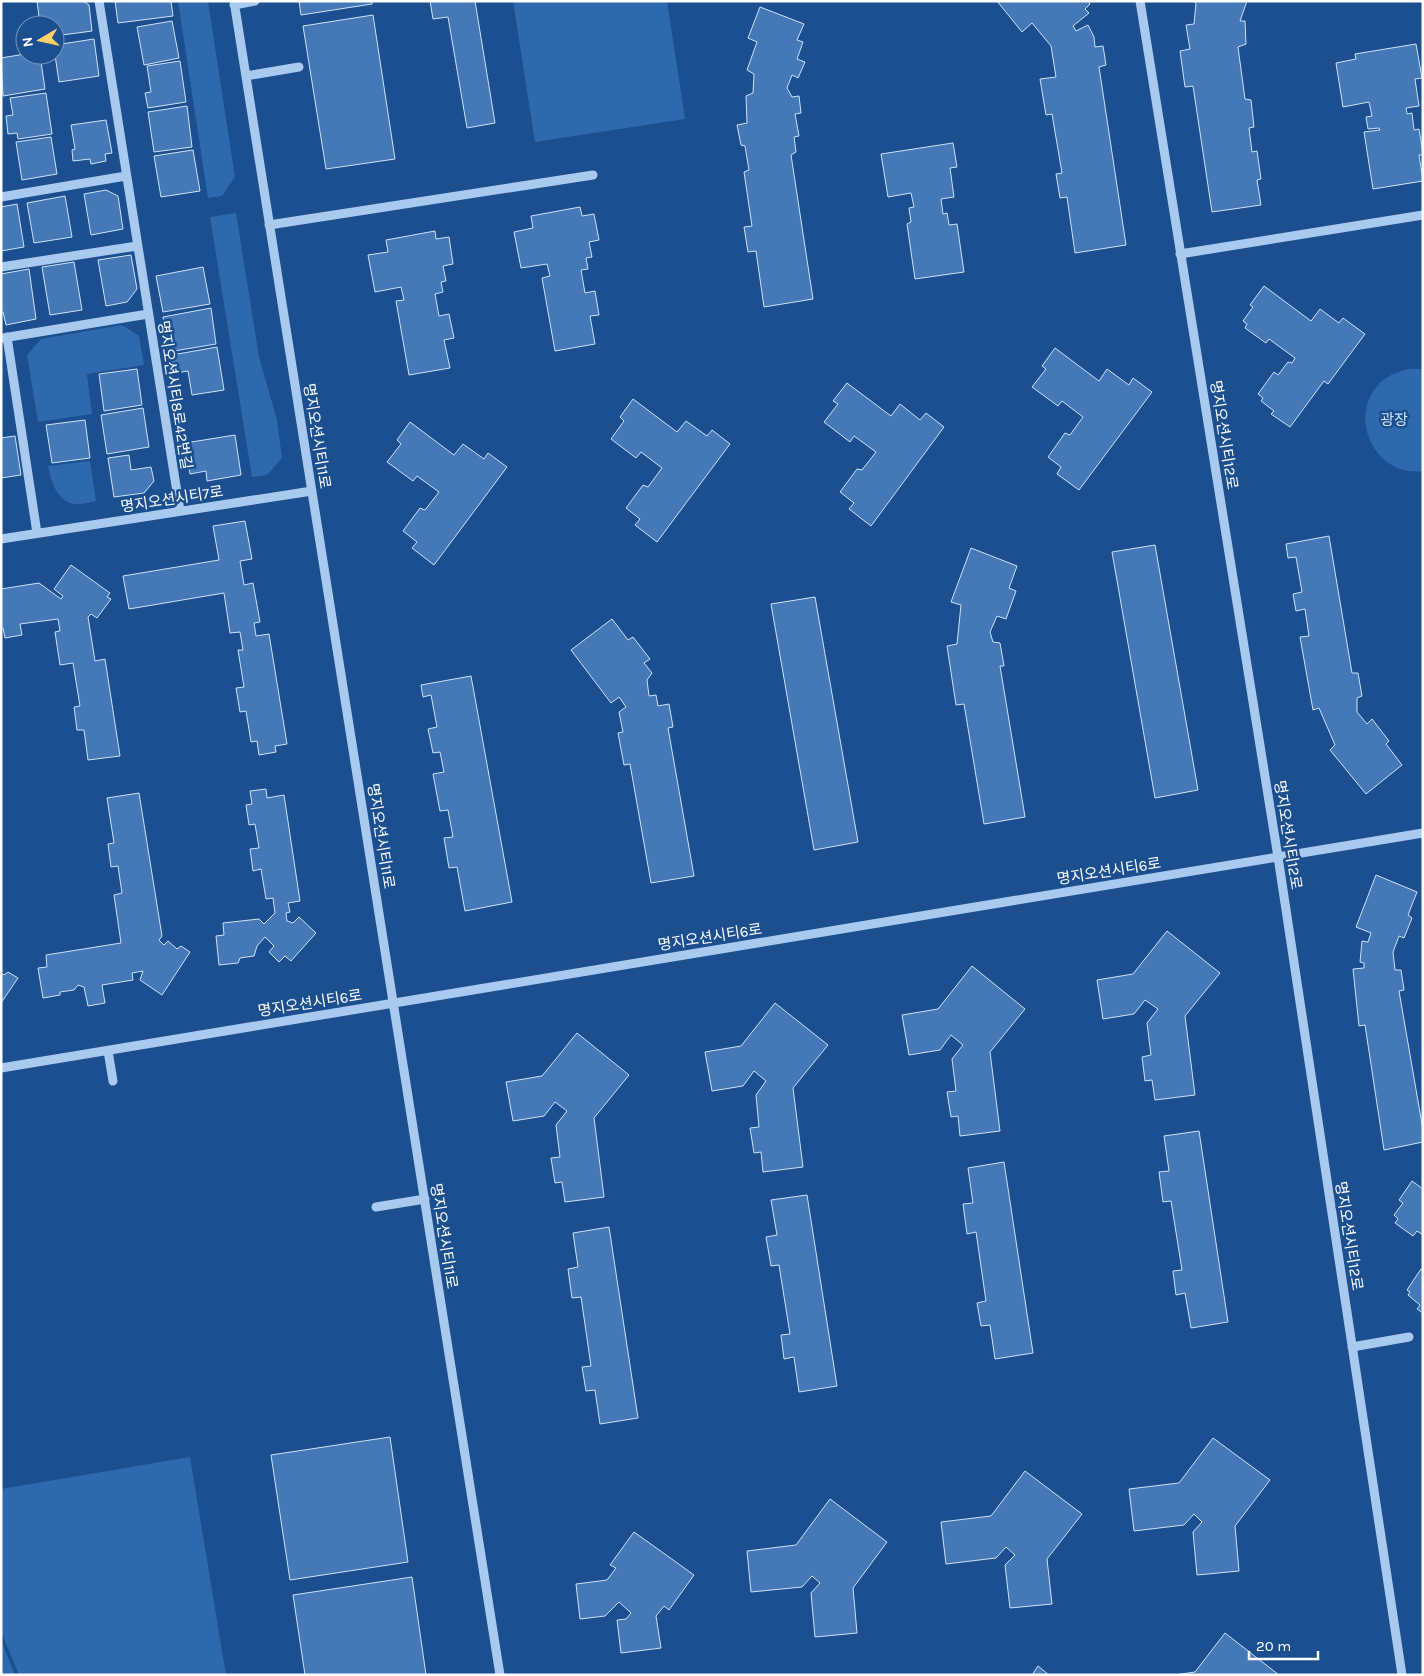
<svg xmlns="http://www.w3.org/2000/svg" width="1424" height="1676" font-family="Karla,'Noto Sans KR',sans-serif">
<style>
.green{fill:#2e69ad}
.building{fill:#4478b7;stroke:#cfe3fa}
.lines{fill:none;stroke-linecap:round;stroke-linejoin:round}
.minor{stroke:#a9c9ee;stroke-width:9}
.labels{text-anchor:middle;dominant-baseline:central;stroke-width:5;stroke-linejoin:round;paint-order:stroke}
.street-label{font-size:15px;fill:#fff;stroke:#1b4f8f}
.park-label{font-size:15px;fill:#cfe3fa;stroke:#1b4f8f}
</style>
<rect width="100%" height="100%" fill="#1b4f8f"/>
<path class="green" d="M178,1H208L235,177L222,196L208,198Z
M513,1H667L685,119L535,142Z
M236,213L259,357L277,420L282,458L267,475L252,477L210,217Z
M122,325L139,336L144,365L87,374L92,414L38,422L27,355L41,339Z
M1408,369H1423V471C1377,478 1347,420 1378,385C1386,376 1397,372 1408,369Z
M90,461L96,501C90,502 81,505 75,504C57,502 51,481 48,466Z
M190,1457L226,1675H19L1,1631V1489Z
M1,1640L15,1675H1Z"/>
<path class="building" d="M37,1H83L89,5L92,31L55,36V25H40Z
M115,1H171L173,16L118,23Z
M299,1H372V4L301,15Z
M430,1H475L495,123L467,128L448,17L433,19Z
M997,1H1088L1090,4L1085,9L1089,13L1073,26L1076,31L1088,25L1094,37L1095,47L1103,46L1106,65L1099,67L1126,245L1075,253L1067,197L1060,198L1056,174L1062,173L1052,114L1046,115L1040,79L1056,77L1051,46L1032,23L1022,32Z
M1193,1H1247L1240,21H1245L1246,44L1238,47L1245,99L1251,100L1254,127L1249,128L1252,152L1257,151L1261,179L1257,180L1261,205L1212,212L1193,86L1185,87L1180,51L1190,49L1186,25L1194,24L1196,3Z
M760,7L804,24L797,40L803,42L797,59L805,62L798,78L792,75L787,88L792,97L799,96L801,113L795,114L799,136L794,137L796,152L791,155L813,299L764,307L756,251L748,252L744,227L752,226L744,172L749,170L745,146L741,145L737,125L747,123L746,96L753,93L754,74L747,70L757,42L748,38Z
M373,15L395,159L326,169L303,26Z
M172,21L179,58L144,65L137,27Z
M94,39L99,76L59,82L55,55V45Z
M1416,44L1422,78L1415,79L1419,106L1406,108L1407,114L1412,113L1414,130L1419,129L1423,153V155H1419L1423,181L1373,189L1364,132L1380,130L1379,128L1368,129L1366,117L1372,116L1369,102L1343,107L1336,63L1356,59L1355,54Z
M25,54L40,55L45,89L3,96L1,58Z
M180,61L186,102L148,108L145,93L151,92L147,66Z
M46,93L52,134L18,139L17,133L8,134L6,116L13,115L10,98Z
M187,106L192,147L154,152L148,112Z
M106,120L112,153L105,154L106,161L91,164L90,159L73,161L72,150L75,149L71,125Z
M51,137L57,174L22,180L16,142Z
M953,143L957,167L950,168L954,197L941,199L943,214L947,213L949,225L957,224L964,272L915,279L907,224L911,222L909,208L914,207L911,193L888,197L881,154Z
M193,150L200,191L161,197L154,156Z
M106,190L118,196L123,229L91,235L84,194Z
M65,196L72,237L34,243L27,203Z
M17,204L24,247L1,251V207Z
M580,207L582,216L594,214L599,240L589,242L592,257L586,258L588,269L581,270L585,293L595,291L599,315L590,316L595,344L555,351L542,278L550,276L547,264L521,268L514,232L533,228L531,216Z
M435,231L436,239L449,237L453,264L443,266L446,281L441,282L443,292L435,294L439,316L449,314L454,338L444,340L450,368L409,375L396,301L404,300L401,287L375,292L368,255L388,252L386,240Z
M131,255L137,289L127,302L106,306L98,260Z
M74,262L82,310L50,315L42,267Z
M203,267L210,304L163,312L156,276Z
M29,269L36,319L6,325L3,312H1V274Z
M1264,286L1311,321L1320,309L1339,323L1343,318L1365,334L1328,384L1324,381L1290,427L1271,414L1274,411L1261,401L1263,398L1258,394L1274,372L1278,375L1288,362L1292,363L1295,358L1269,339L1266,343L1245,328L1247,324L1243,321L1253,307L1250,305Z
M211,308L216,344L168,352L163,317Z
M217,347L224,390L192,395L188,371L175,373L172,355Z
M1055,348L1099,381L1107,369L1129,385L1133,378L1152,392L1079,490L1057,474L1061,467L1048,457L1065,433L1070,435L1083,417L1062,401L1058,406L1032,387L1046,369L1042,366Z
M137,369L142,405L104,411L99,374Z
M847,383L891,416L900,404L920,420L926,413L944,427L871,526L849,509L854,503L840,492L857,469L862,470L876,452L854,436L850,442L824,422L838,404L833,401Z
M633,399L677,432L686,421L707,436L712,430L730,444L657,542L635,525L640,519L626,508L643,485L648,487L662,468L641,452L636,458L611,439L624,421L620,417Z
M143,408L149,447L107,454L101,415Z
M85,420L90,458L52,463L46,425Z
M410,422L454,455L463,444L484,459L488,453L507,467L434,565L412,548L417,542L403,531L420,508L425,510L439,492L417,476L413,481L387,462L401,444L397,440Z
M235,435L241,475L207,481L206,471L190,474L185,443Z
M15,436L21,475L1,478V438Z
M129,455L131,470L151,467L154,481L144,493L114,497L108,458Z
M245,521L252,559L240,561L244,585L253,583L260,622L254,623L256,636L269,634L287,744L275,746L276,752L259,755L257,741L251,742L246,711L240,712L236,688L244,687L238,650H243L240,632L230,633L224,593L129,609L123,576L219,560L213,526Z
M1329,536L1352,673H1358L1362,696L1357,698V712L1367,724L1372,719L1389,741L1386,744L1402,765L1366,794L1330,750L1335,745L1319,708L1313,710L1300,637L1309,636L1305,609L1296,611L1293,594L1302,592L1296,557L1288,558L1286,544Z
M1155,545L1198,790L1155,798L1112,552Z
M971,548L1017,566L1009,588L1016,591L1006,619L997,616L990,632L993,642L1000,643L1004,666H1000L1025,817L984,824L964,704L956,705L947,646L957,644L961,605L951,602Z
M71,565L110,593L107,597L111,599L97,618L91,614L88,617L95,661L105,659L120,756L88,760L84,730H77L74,707L80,706L73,663L60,665L55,632L60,631L58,619L20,624L22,635L5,638L3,628H1V589L39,583L61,599L63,596L54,589Z
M815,597L858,842L814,850L771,604Z
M612,619L628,640L633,637L650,659L644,663L652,673L647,680L649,696L656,695L658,706L669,704L673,727L668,728L694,876L651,883L630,764L624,765L618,733L623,732L619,712L626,707L619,697L611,703L571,650Z
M471,676L512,902L465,911L457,867L449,868L444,838L453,837L448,810L440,811L433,774L444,772L440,752L433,753L428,729L437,727L431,695L423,697L421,685Z
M266,789L267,798L284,795L300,901L288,903L290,912L286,913L287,921L293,923L299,917L316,933L291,961L285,956L279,962L269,952L274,946L265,937L257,946L254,956L240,958L238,963L219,965L216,936L224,935L223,923L259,919L264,924L275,913L273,898L266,899L261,869L253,871L250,849L259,848L255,824L249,825L246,805L252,804L250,791Z
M139,793L162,936L159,940L164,945L168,941L177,949L181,946L190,952L162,995L140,980L143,971L132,973L133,980L102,985L105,1003L88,1006L84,987L78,985L74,990L60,992V995L43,998L38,968L47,967L46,955L121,943L114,895L122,893L118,866L111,867L108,844L114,843L107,798Z
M1376,875L1417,892L1408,915L1412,918L1404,938L1399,936L1393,952L1395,970H1401L1404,990L1399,991L1423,1130V1142L1384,1150L1365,1025L1359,1026L1353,969L1364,968V963L1360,962L1362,941L1368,942L1371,933L1356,927Z
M1167,931L1220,973L1185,1016L1195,1095L1155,1100L1152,1080L1145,1081L1142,1057L1151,1055L1147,1023L1158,1009L1145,1000L1134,1014L1103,1019L1097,980L1133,974Z
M972,966L1025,1009L990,1052L1000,1131L960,1136L958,1116L951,1117L947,1092L956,1091L952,1059L963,1045L951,1035L940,1050L909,1055L902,1015L938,1009Z
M1,972L4,975L8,972L18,978L1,1003Z
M775,1003L828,1045L793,1088L803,1167L763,1172L761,1152L754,1153L750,1128L759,1127L756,1095L766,1081L754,1071L743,1086L712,1091L705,1052L741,1046Z
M577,1033L629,1075L594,1118L604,1197L565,1202L562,1182L555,1183L551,1158L560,1157L556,1125L567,1111L555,1102L544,1116L513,1121L506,1082L542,1076Z
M1199,1131L1228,1322L1191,1328L1185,1293L1176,1295L1173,1271L1182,1270L1171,1201L1163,1202L1159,1172L1169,1171L1164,1136Z
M1004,1162L1033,1353L995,1359L990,1325L981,1326L977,1303L986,1301L976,1232L967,1234L963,1204L973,1203L968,1168Z
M1412,1181L1423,1189V1235L1417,1231L1413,1236L1395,1223L1398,1219L1394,1215L1403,1203L1399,1200Z
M807,1195L837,1386L799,1392L794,1357L784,1359L781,1335L790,1334L779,1265L771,1266L766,1237L777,1235L771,1200Z
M609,1227L638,1418L600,1424L595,1390L586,1391L582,1367L591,1366L581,1297L572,1298L568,1269L578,1267L573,1233Z
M1421,1269L1423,1270V1313L1417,1309L1420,1305L1408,1295L1410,1292L1407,1290Z
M390,1437L408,1562L290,1580L271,1455Z
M1213,1438L1270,1480L1235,1526L1239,1571L1197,1575L1193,1532L1202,1522L1194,1514L1184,1525L1134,1531L1129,1489L1179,1483Z
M1025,1471L1082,1514L1047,1559L1052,1604L1010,1608L1005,1565L1015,1555L1006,1547L996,1558L946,1564L941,1522L991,1516Z
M830,1499L887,1542L853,1588L857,1633L815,1637L811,1593L820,1583L812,1576L802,1587L751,1592L747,1551L796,1545Z
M634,1532L694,1575L669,1610L664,1606L656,1616L661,1648L621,1653L617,1620L626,1619L631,1613L619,1602L605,1616L580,1619L576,1584L607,1580L616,1568L610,1565Z
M412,1577L426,1675H305L293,1595Z
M1225,1633L1279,1675H1174L1195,1672Z
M1038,1666L1049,1675H1032Z"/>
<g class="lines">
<path class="minor" d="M99,1L180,511
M234,1L500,1675
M1140,1L1278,857L1402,1675
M234,5L255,1
M246,76L299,67
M1,197L126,176
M269,225L593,175
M1180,254L1423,215
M1,267L137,246
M7,337L37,533
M3,338L148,314
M1,539L312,491
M108,1051L113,1081
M1,1068L1423,833
M376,1207L425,1199
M1352,1347L1409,1337"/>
</g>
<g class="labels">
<g class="street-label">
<text transform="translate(175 395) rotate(81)">명지오션시티8로42번길</text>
<text transform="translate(1224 435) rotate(81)">명지오션시티12로</text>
<text transform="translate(317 436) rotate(81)">명지오션시티11로</text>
<text transform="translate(172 499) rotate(-9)">명지오션시티7로</text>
<text transform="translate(1288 835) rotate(81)">명지오션시티12로</text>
<text transform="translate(381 836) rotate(81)">명지오션시티11로</text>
<text transform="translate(1109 871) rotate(-9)">명지오션시티6로</text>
<text transform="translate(710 937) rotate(-9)">명지오션시티6로</text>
<text transform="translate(310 1003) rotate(-9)">명지오션시티6로</text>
<text transform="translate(444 1236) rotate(81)">명지오션시티11로</text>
<text transform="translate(1349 1236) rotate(81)">명지오션시티12로</text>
</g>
<g class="park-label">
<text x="1394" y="420">광장</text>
</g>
</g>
<rect width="1424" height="1676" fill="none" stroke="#ffffff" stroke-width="5"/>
<g transform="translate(40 40) rotate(261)"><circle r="24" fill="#1b4f8f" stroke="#7695bc"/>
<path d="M0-4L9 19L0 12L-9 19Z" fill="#ffd166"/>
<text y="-8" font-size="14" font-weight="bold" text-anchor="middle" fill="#ffffff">N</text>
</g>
<path d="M1249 1651v8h69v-8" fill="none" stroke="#ffffff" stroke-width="2.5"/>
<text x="1256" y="1651" font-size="15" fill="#ffffff" stroke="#1b4f8f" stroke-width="4" paint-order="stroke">20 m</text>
</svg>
